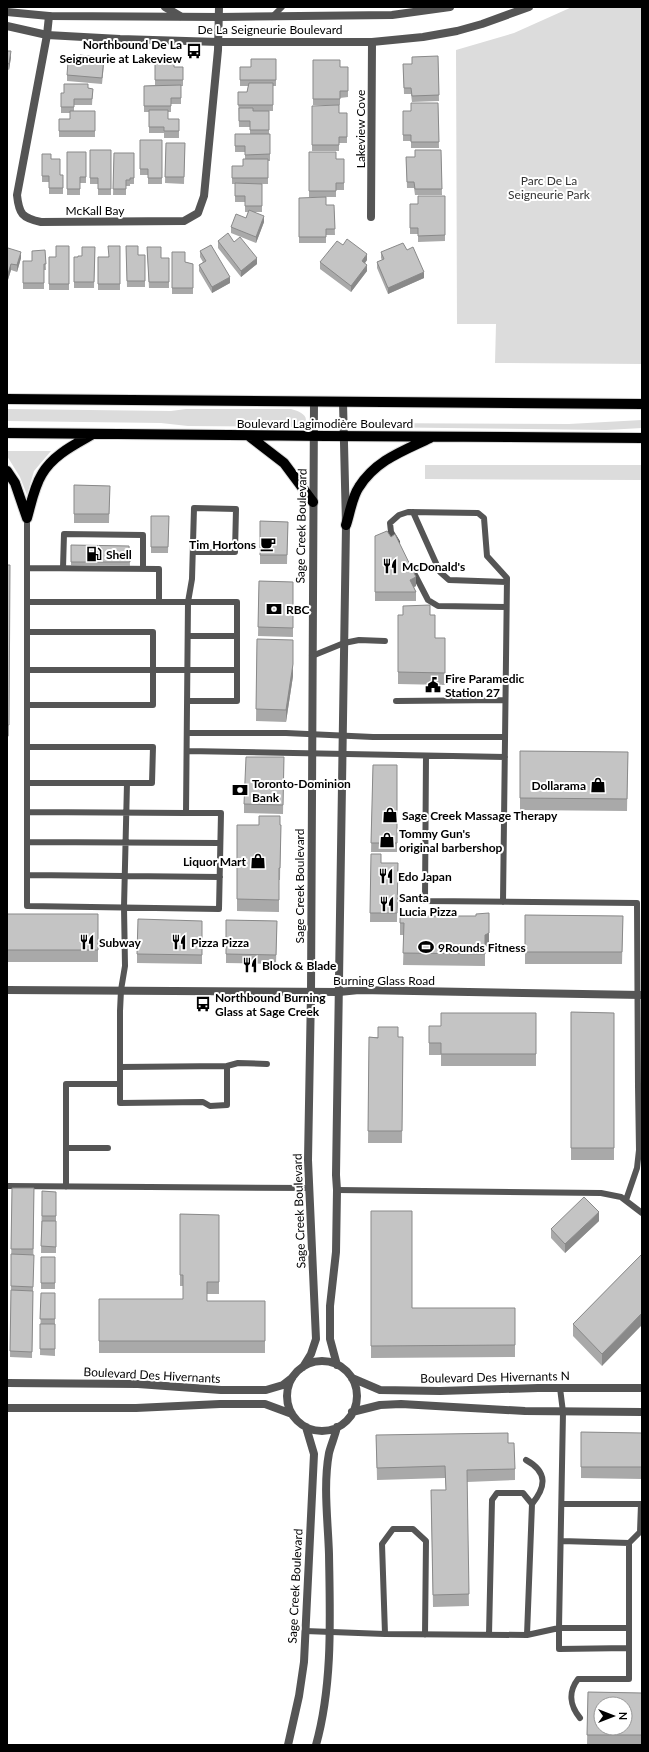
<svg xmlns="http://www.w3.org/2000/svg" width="649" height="1752" font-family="Lato,sans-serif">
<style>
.green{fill:#dcdcdc}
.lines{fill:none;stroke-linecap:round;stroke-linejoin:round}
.primary-casing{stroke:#dbdbdb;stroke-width:12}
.service{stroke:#555;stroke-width:6}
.minor{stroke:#555;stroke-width:8}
.tertiary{stroke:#555;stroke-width:8}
.primary{stroke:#000;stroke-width:10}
.wall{fill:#a9a9a9}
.shaded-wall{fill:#898989}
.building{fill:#c4c4c4;stroke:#898989;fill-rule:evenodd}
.labels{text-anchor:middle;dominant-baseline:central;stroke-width:4;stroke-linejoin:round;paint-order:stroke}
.street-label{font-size:12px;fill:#000;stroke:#fff}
.poi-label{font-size:12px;font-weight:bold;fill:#000;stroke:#fff;text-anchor:start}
.park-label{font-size:12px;fill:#333;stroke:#fff}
</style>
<rect width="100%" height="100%" fill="#fff"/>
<path class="green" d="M572,7H642V364L495,363L496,324H457L456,50L514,33Z
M7,409L171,411L186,409H291C300,411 314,418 300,427L188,426L161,423L7,421Z
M642,420V428L606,430L361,427L359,426L362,423L569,424Z
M7,451H51L34,471L27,495L20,477L7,456Z
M425,465H642V480L425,479Z"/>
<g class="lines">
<defs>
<path id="primary" d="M7,399L642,404
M7,433C219,436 430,436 642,438
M249,436L284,463L313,502
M7,471L15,483L27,518
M27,518C31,504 34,487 42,474C53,455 74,445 93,434
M346,525C350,513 352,497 359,487C376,460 403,451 430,438"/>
</defs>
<use href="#primary" class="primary-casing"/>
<path class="service" d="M272,17L282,7
M413,512L440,572L449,580L507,582
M27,518V906L219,909L221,813H186L188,602L192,579L194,508L236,509L235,552H193
M397,542L391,532L390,523L399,515L408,512L478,513L484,518L487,556L507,578L503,902
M27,568L159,569V602
M63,568L64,534L143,535V569
M413,571L428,600L438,606L506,607
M27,602H237V701H187
M188,636H237
M312,656L344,643L359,640L385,641
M27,670H237
M396,701L505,700
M27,705H153V632H27
M187,733H286L373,737H505
M27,747H153L152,783H27
M187,751L505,757
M426,756L425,901L637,903L638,1086H642
M27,812L186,813
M27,842L220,843
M27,875L220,877
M227,1066L238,1063L267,1064
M120,1067L227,1066V1105L210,1106L203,1102L120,1103V1011L121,990L125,966L124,907L127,783
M66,1148H108
M7,1186L309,1188
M66,1187V1084H120
M337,1190L601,1193L621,1197L642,1213
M626,1200L637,1168L639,1150L638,1086
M526,1460C548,1472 546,1487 532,1504
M561,1541L629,1543L640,1532L641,1504H562
M629,1543V1628H559V1649L629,1648
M305,1631L385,1634L527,1635L559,1628L563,1412L560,1388
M385,1634L382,1544L393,1529H413L426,1541L425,1635
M489,1635L492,1500L497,1493H523L532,1504L527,1635
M580,1718C570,1706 568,1692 578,1679H629V1628"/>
<path class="minor" d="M165,7L180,16
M49,16L47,35L17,195C19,214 22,218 41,222L184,221L198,213L204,196L218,50L219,7
M371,217L372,42
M7,990L339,992L359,990L642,995"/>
<path class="tertiary" d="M7,12L49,16L220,17L392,15L450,7
M7,26L47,35L120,39L219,42H372L423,37L457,31L482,24L529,7
M287 1396a35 35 0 1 1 70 0a35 35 0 1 1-70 0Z
M337,1365L330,1339V1306L336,1252L337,1190L336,1175L346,525L343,402
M303,1367L311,1354L316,1339L308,1160L311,992L314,402
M352,1378L380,1390L440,1391L538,1388H642
M7,1383L138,1384L221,1390H266L283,1385L292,1378
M7,1408H136L220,1404H265L292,1414
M352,1412L380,1405L401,1404L525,1411L642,1412
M288,1745L299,1696L304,1662L314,1454L306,1427
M316,1745C333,1684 330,1617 329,1554C328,1521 323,1486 329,1453C331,1445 335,1436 337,1427"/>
<use href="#primary" class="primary"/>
</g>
<path class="wall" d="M7,51L11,57L9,70L7,69Z
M438,56L439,101L412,102L411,94H404L403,64H412Z
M155,59L174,67H183V86H181V104H171V112H168V119H179V138H164V133H149V112H144V86L155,85Z
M276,59V86H273V111H253H269V134H270V161H268V184H262V212H255L264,222L256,243L231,233V227L246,218L248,212H245V202H235V184H232V166H243L245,159V152H235V134H250V127H239L238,92H247L248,86H240V67H251Z
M313,60L340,67H348V97L340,98V105H313Z
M79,63L104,64L102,84L67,81V75Z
M88,88L93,89L92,105H74V111H95V137H59V119H70V113H61V93H64Z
M438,103L439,148H411V141H403V111H411Z
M312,106L339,113H347V143H339V151H312Z
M140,140H162V184H148V175H140Z
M166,143H185L184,184L165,183Z
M90,150H111V195H98V184H90Z
M441,150L442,195H415L414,188H407L406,157H415Z
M67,152H86V183H80V195H67Z
M309,152L336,159H344V190H336V197H309Z
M114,153H134V184H130V186H126V195H113Z
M42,154L51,159L60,175H63V194H49V182H42Z
M445,196V241L418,242V234H410V204H418Z
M299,198L326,205H334L335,235H326V243H299Z
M218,241L234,242L257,264L241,277L218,248Z
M343,245L367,260L365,263L367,271L351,292L320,269V262Z
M69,246V290H49V257H56Z
M120,246V290H98V257H108Z
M126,246L138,255H145V287H127Z
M95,247L94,288H74V257H78L82,256Z
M147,247L161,258H169V288H149Z
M7,250L21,258L17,272L11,270L7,283Z
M45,250L46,270H44V289H23V261H32Z
M407,250L424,278L388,294L377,268V262L382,260L381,258V252Z
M200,251L230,283L212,293L199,271V265L203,262L200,257Z
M172,252L185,262L193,264V294H172Z
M74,485L110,486L109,523H74Z
M151,516H169L168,553H151Z
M260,521L288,522L287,564H260Z
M375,536L416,586L414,587L416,592V601H375Z
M71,545L129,546L130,566L71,565Z
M7,565H10L9,736L7,737Z
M259,581L293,582V637L258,636Z
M398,615H430L435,638H445V685L398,684Z
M257,639L293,676L286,722L256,721Z
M520,751L628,752L627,811L520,810Z
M284,757L283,814L244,813V804Z
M373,765H397V852H371Z
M237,825H281L280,880H279V912L237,911Z
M371,854L381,863H398L397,922H370Z
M7,914H98V962H7Z
M525,915L623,916L622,964H525Z
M400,916L489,945L485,947V966L403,965L404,935H400Z
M226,920L277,921L276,964L226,963Z
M202,921V964L137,963V954Z
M571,1012L614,1013V1160H571Z
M536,1013V1066H441V1055H429V1026H441Z
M369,1037H403L402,1143H368Z
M12,1188H34L33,1293L32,1358L10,1357Z
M42,1191L56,1192V1253H41Z
M371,1211L412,1308H515V1357L371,1358Z
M180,1214L219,1215V1294H207V1301H265V1353H99V1299H183V1286H180Z
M599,1221L565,1253L551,1238V1229Z
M642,1254L602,1366L573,1336V1324Z
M41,1257H55V1289H41Z
M41,1293H55V1356L40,1355Z
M581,1432L642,1433V1479L581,1478Z
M376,1435L508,1443L515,1469V1480L467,1482L469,1606L433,1607L431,1490H446L445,1478L377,1480Z
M588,1692L642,1693V1745H587Z"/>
<path class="shaded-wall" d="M11,51V57L9,70V64Z
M264,216V222L256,243V237Z
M21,252V258L17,272V265Z
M367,254V260L362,267V261Z
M257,258V264L241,277V271Z
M11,264V270L7,283V277Z
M367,265V271L351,292V286Z
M424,272V278L388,294V288Z
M230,277V283L212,293V287Z
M416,577V586L410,589V580Z
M293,664V676L286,722V710Z
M489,925V945L485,947V935Z
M599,1212V1221L565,1253V1244Z
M642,1313V1325L602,1366V1354Z"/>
<path class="building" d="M7,51H11L9,64L7,63Z
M80,55L104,58L102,78L67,75L68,62L79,63Z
M438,56L439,95L412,96L411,88H404L403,64H412V57Z
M174,58V67H183V80H155V59Z
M251,59H276V80H240V67H251Z
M313,60H340V67H348V91H340V99H313Z
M249,83H273V105H238V92H247Z
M64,84H88V88L93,89L92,99H74V107H61V93H64Z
M181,85V98H171V106H144V86Z
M411,103H438L439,142H411V135H403V111H411Z
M339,105V113H347V137H339V145H312V106Z
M239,108H253V111H269V130H250V121H239Z
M149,110H168V119H179V131H164V127H149Z
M70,111H95V131H59V119H70Z
M235,134H270V154L245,155V146H235Z
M140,140H162V178H148V169H140Z
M166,143H185L184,177H165Z
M90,150H111V189H98V178H90Z
M415,150H441L442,189H415L414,182H407L406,157H415Z
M67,152H86V177H80V189H67Z
M309,152H336V159H344V183H336V191H309Z
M114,153H134V178H130V180H126V189H113Z
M42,154H51V159H60V175H63V188H49V176H42Z
M243,159H268V178H232V166H243Z
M235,183L262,184V206H245V196H235Z
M418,196H445V235L418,236V228H410V204H418Z
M326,197V205H334L335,229H326V237H299V198Z
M249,210L264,216L256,237L231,227L236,214L246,218Z
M228,233L234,242L240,237L257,258L241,271L218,241Z
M347,239L367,254L362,261L367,265L351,286L320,262L337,241L343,245Z
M403,243L407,250L413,247L424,272L388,288L377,262L384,259L381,252Z
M211,245L230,277L212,287L199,265L206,261L200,251Z
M56,246H69V284H49V257H56Z
M108,246H120V284H98V257H109Z
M126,246H138V255H145V281H127Z
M82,247H95L94,282H74V257H78V256H82Z
M147,247H161V258H169V282H149Z
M8,248L21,252L17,265L11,264L7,277V250Z
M45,250L46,264H44V283H23V261H32V251Z
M172,252H185V262L193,264V288H172Z
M74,485L110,486L109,514H74Z
M151,516H169L168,547H151Z
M260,521L288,522L287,555H260Z
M387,531L391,537L395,534L416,577L410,580L416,592H375V536Z
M71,545L129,546L130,562H71Z
M7,565H10L9,725H7Z
M259,581L293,582V628L258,627Z
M430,605V615H435V638H445V673L398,672V615H403V606Z
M257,639L293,640V664L286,710L256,709Z
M520,751L628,752L627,799L520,798Z
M246,757H284L283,805L244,804Z
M373,765H397V843H371Z
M259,816H280V825H281L280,868H279V900L237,899V825H259Z
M371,854H381V863H398L397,913H370Z
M489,913V933L485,935V954L403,953L404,923H400V916H476V914Z
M7,914H98V950H7Z
M525,915L623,916L622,952H525Z
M138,919L202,921V955L137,954Z
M226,920L277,921L276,955L226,954Z
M571,1012L614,1013V1148H571Z
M441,1013H536V1054H441V1043H429V1026H441Z
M378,1027H398V1037H403L402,1131H368L369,1037L378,1038Z
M12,1188H34L33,1249H11Z
M42,1191L56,1192V1216H42Z
M584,1197L599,1212L565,1244L551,1229Z
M371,1211H412V1308H515V1345L371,1346Z
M180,1214L219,1215V1282H207V1301H265V1341H99V1299H183V1275H180Z
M42,1221H56V1247L41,1246Z
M11,1254L34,1255L33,1287L11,1286Z
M642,1254V1313L602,1354L573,1324Z
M41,1257H55V1283H41Z
M11,1290L33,1291L32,1352L10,1351Z
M41,1293H55V1319H40Z
M40,1324H55V1349H40Z
M581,1432L642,1433V1467H581Z
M508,1433V1443H514L515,1469L467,1470L469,1594L433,1595L431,1490H446L445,1466L377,1468L376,1435Z
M588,1692L642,1693V1735H587ZM601,1704H625V1728H601Z"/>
<defs>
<symbol id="bus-bare" viewBox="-9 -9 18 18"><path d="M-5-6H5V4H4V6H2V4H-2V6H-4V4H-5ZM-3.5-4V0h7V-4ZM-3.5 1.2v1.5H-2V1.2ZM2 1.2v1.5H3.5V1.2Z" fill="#000" stroke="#fff" stroke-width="2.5" paint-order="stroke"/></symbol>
<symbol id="cafe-bare" viewBox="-9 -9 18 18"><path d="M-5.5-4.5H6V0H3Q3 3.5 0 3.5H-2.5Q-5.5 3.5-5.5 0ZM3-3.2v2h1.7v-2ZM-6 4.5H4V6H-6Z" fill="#000" stroke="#fff" stroke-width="2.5" paint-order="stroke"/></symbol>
<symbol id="fuel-bare" viewBox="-9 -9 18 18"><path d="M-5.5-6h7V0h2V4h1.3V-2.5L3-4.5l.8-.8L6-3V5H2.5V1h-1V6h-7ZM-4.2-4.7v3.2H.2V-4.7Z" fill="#000" stroke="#fff" stroke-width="2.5" paint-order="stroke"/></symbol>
<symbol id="restaurant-bare" viewBox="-9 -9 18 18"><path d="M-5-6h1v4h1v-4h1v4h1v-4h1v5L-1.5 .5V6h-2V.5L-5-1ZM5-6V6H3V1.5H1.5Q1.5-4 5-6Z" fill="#000" stroke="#fff" stroke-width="2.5" paint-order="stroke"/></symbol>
<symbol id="bank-bare" viewBox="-9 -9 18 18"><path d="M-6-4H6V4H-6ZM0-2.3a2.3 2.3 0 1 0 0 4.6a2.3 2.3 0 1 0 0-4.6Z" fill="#000" stroke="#fff" stroke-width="2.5" paint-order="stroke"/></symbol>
<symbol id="civic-bare" viewBox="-9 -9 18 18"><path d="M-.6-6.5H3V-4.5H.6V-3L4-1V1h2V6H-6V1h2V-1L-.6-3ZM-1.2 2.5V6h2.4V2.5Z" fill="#000" stroke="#fff" stroke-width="2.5" paint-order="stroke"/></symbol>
<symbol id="shop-bare" viewBox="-9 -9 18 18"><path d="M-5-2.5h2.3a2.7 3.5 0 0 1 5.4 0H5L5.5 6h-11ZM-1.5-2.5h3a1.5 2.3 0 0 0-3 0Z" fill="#000" stroke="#fff" stroke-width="2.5" paint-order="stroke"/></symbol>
<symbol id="stadium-bare" viewBox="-9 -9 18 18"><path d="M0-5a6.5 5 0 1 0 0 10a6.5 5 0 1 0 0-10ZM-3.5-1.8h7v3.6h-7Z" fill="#000" stroke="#fff" stroke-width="2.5" paint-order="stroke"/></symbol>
</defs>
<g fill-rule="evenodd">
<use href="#bus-bare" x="183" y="40" width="22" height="22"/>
<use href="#cafe-bare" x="257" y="533" width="22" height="22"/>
<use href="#fuel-bare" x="83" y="543" width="22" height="22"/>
<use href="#restaurant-bare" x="379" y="555" width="22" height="22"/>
<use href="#bank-bare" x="263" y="598" width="22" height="22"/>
<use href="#civic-bare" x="422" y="674" width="22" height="22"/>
<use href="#shop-bare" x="587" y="774" width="22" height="22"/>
<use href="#bank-bare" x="229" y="779" width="22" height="22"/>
<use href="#shop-bare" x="379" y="804" width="22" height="22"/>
<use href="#shop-bare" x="376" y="829" width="22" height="22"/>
<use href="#shop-bare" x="247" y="850" width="22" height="22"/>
<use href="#restaurant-bare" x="375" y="865" width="22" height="22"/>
<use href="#restaurant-bare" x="376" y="893" width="22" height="22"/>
<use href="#restaurant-bare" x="76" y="931" width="22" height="22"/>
<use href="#restaurant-bare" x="168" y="931" width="22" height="22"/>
<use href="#stadium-bare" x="415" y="936" width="22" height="22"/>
<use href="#restaurant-bare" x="239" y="954" width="22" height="22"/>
<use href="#bus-bare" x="192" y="993" width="22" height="22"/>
</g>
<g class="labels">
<g class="street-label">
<text x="270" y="29">De La Seigneurie Boulevard</text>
<text transform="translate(360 129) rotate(-90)">Lakeview Cove</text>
<text x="95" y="210">McKall Bay</text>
<text x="325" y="423">Boulevard Lagimodière Boulevard</text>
<text transform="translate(301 526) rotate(-89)">Sage Creek Boulevard</text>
<text transform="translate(299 886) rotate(-90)">Sage Creek Boulevard</text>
<text x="384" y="980">Burning Glass Road</text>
<text transform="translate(299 1211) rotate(-92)">Sage Creek Boulevard</text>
<text transform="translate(152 1375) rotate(3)">Boulevard Des Hivernants</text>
<text transform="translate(495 1377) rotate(-1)">Boulevard Des Hivernants N</text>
<text transform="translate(295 1586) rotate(-87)">Sage Creek Boulevard</text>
</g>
<g class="poi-label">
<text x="182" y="44" text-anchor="end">Northbound De La<tspan x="182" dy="14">Seigneurie at Lakeview</tspan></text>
<text x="256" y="544" text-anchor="end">Tim Hortons</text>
<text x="106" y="554">Shell</text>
<text x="402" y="566">McDonald's</text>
<text x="286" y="609">RBC</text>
<text x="445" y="678">Fire Paramedic<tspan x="445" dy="14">Station 27</tspan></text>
<text x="252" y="783">Toronto-Dominion<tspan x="252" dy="14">Bank</tspan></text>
<text x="586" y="785" text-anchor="end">Dollarama</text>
<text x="402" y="815">Sage Creek Massage Therapy</text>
<text x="399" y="833">Tommy Gun's<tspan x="399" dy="14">original barbershop</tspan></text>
<text x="246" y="861" text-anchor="end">Liquor Mart</text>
<text x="398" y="876">Edo Japan</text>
<text x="399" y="897">Santa<tspan x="399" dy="14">Lucia Pizza</tspan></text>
<text x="99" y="942">Subway</text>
<text x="191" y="942">Pizza Pizza</text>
<text x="438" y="947">9Rounds Fitness</text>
<text x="262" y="965">Block &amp; Blade</text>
<text x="215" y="997">Northbound Burning<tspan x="215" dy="14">Glass at Sage Creek</tspan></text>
</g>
<g class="park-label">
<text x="549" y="180">Parc De La<tspan x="549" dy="14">Seigneurie Park</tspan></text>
</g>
</g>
<rect width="649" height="1752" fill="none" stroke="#000000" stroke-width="16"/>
<g transform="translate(613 1716) rotate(90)"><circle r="19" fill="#ffffff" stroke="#999999"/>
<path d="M0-3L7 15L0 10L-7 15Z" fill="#000000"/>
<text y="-6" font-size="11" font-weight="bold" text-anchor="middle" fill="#000000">N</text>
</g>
</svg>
